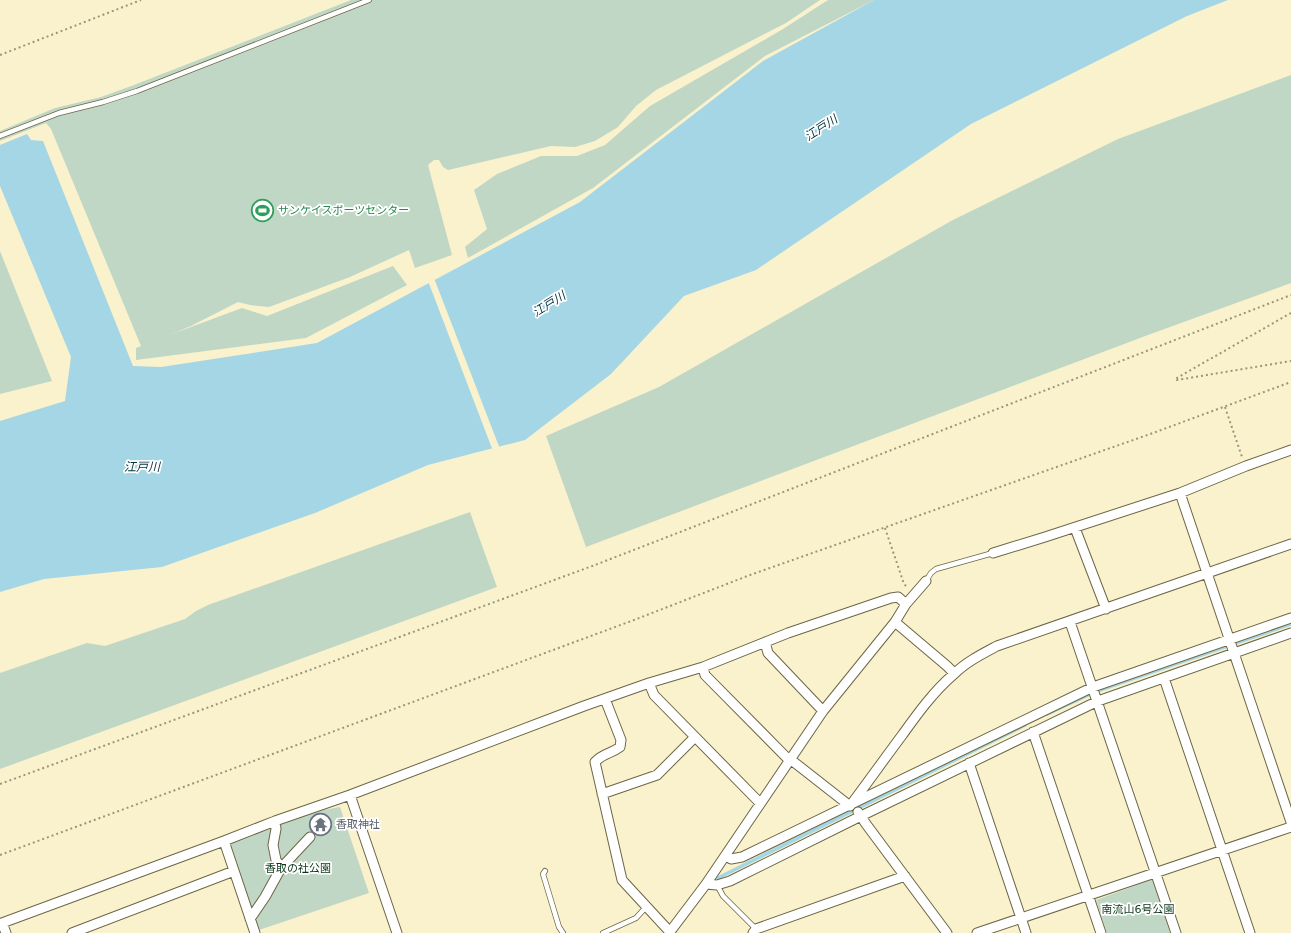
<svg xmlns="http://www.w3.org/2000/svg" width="1291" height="933" font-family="'DejaVu Sans','Noto Sans JP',sans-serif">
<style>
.green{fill:#c1d7c5}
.water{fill:#a4d6e6}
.pier{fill:#f9f2cd}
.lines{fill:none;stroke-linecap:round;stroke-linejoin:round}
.stream{stroke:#a4d6e6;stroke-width:3.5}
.building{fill:#c5b2d2}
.lane-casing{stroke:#6c6646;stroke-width:6}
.street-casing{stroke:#6c6646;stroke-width:11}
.path{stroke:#9b967b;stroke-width:2;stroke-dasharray:2 3;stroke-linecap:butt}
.lane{stroke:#fff;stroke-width:4.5}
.street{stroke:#fff;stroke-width:9}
.labels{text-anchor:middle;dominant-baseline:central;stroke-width:3.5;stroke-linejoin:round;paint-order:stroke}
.leisure-label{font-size:11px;fill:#27864d;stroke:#fff;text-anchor:start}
.worship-label{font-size:11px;fill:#5b616d;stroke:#fff;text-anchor:start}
.park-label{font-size:11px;fill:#0b361a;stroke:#fff}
.water-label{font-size:12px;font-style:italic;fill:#01313c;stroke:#fff}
</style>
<rect width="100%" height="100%" fill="#f9f2cd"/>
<path class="green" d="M351,0H820L786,23L656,90L636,106L618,127L595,141L575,147L551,146L448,170L443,167L439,160H434L428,165L452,255L415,268L409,250L350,277L269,307L250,305L238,302L191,326L172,334L242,308L267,316L393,266L407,285L306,338L136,360V348L141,346L51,129L46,123L0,141V131L55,108L101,97L134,85Z
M828,0H874L765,56L593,188L468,258L465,247L487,229L474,190L497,174L541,156H577L605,145L650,106L783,29Z
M1291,75V283L1148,335L586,547L546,436L659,387L951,221L1118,139Z
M0,251L52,381L0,394Z
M470,512L497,587L0,769V673L87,643L105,646L185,619L196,611L208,605Z
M340,807L369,893L259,930L230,842L317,811Z
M1153,879L1170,933H1107L1096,900Z"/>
<path class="water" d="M874,0H1228L1187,16L971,124L756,270L684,296L611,374L525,440L428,465L315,513L162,567L44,579L0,592V421L65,401L71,357L0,186V145L27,134L31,140L43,141L133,366L161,367L317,343L580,202L763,61Z"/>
<path class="pier" d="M434,278L500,449L493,451L428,281Z"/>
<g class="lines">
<path class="stream" d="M1047,714L1097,691L1291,624
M718,878L1025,725"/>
</g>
<path class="building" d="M326,815L333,822L326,827L327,829L320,836L309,826L318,819L320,820Z"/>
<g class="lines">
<defs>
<path id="lane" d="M0,136L59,113L103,102L137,91L369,0
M926,581L931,573L936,569L993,553
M545,871L543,874L559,927L563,933
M717,885L723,896L756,929
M603,933L636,918L647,906"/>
<path id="street" d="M1180,493L1291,822
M1075,528L1106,609
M993,553L1045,537L1180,493L1246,466L1291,450
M895,622L947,666L954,673
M1070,622L1176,933
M765,642L768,653L823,711
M703,667L705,675L790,761
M1164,678L1250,933
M649,683L654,695L760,803
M605,699L621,740L620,747C611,754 603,753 595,762L622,880L670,932
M1033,732L1101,933
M790,759L850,806C868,782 885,758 903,734C918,713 934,691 954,674C966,662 982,654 997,646L1291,544
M969,763L1026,933
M602,794L657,775L694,738
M350,795L397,933
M858,812L866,824L947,933
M275,821L276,829L273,845L276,860L281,868
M224,841L255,933
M726,856L731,859L742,857L1093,687L1291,618
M706,884L717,885L730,881L861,816L1098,701L1291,633
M250,919L265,897L281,868L310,837
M2,923L224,841L275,821L350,795L584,706L649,683L703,667L788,633L891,598L898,597L906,604
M0,924L2,923L6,933
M72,933L234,871
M669,933L706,884L823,711L895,622L906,604L926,581
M753,933L756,929L905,876
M977,933L1291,827"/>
</defs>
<use href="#lane" class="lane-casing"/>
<use href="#street" class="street-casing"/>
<path class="path" d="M0,55L141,0
M1291,313L1175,379L1177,380L1291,361
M1225,407L1242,457
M885,528L904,584L908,588
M0,784L595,565L1291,295
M0,855L634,620L750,575L1153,433L1291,382"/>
<use href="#lane" class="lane"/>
<use href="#street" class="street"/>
</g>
<defs>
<symbol id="stadium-ring" viewBox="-11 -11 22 22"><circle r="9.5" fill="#fff" stroke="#2e9e5b" stroke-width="1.5"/><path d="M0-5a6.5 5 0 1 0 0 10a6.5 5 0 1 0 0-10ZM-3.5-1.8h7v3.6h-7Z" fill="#2e9e5b"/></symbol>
<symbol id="temple-ring" viewBox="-11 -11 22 22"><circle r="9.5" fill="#fff" stroke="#6b7280" stroke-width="1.5"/><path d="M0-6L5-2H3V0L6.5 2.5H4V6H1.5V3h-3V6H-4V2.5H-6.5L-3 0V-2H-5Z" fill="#6b7280"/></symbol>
</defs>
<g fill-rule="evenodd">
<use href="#stadium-ring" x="250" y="198" width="25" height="25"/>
<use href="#temple-ring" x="308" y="812" width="25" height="25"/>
</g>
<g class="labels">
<g class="leisure-label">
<text x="278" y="210">サンケイスポーツセンター</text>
</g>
<g class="worship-label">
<text x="336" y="824">香取神社</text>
</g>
<g class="park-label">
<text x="298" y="868">香取の社公園</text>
<text x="1138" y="909">南流山6号公園</text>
</g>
<g class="water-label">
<text transform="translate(821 128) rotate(-33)">江戸川</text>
<text transform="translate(549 304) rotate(-32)">江戸川</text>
<text x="142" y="467">江戸川</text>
</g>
</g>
</svg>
